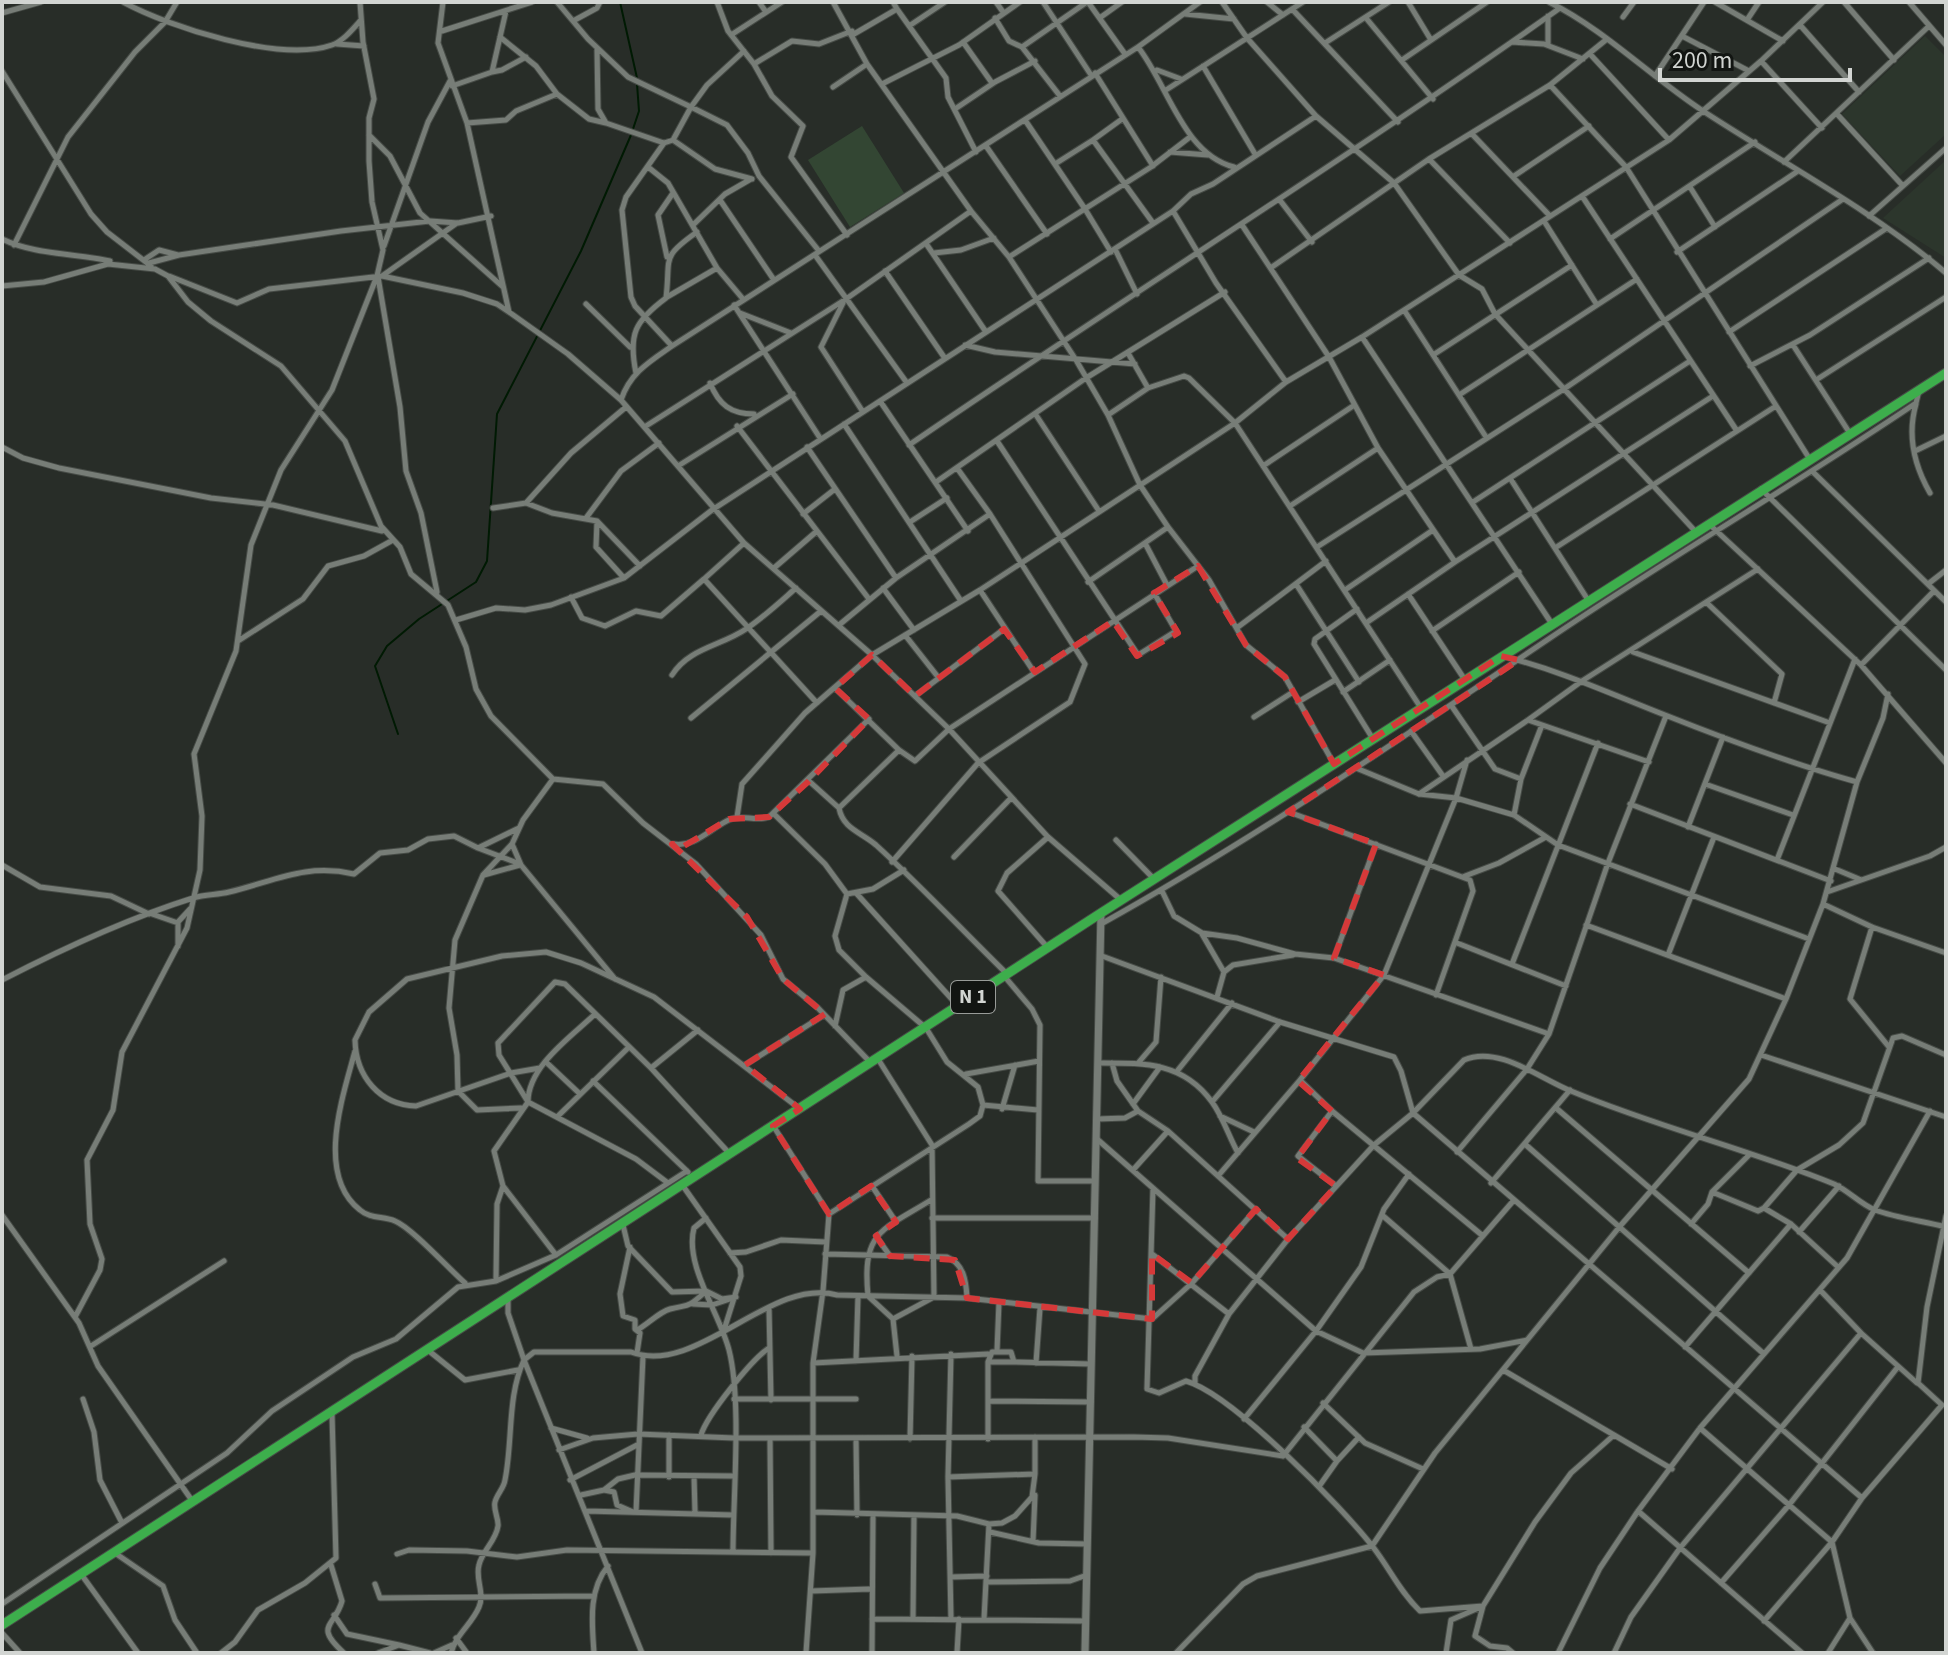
<svg xmlns="http://www.w3.org/2000/svg" width="1948" height="1655" font-family="'Source Sans 3',sans-serif">
<style>
.built{fill:#2c362c}
.green{fill:#334633}
.lines{fill:none;stroke-linecap:round;stroke-linejoin:round}
.stream{stroke:#001a03;stroke-width:2}
.street-casing{stroke:#464b46;stroke-width:7}
.secondary-casing{stroke:#464b46;stroke-width:9}
.highway-casing{stroke:#464b46;stroke-width:11}
.street{stroke:#777d77;stroke-width:5}
.secondary{stroke:#777d77;stroke-width:7}
.highway{stroke:#3dae4c;stroke-width:9}
.marked{fill:none;stroke:#d63939;stroke-width:6;stroke-dasharray:16 10;stroke-linejoin:round}
.labels{text-anchor:middle;dominant-baseline:central;stroke-width:6;stroke-linejoin:round;paint-order:stroke}
.shield{fill:#121512;stroke:#989b98;stroke-width:2}
.shield-label{font-size:20px;font-weight:bold;fill:#d2d5d2}
</style>
<rect width="100%" height="100%" fill="#282d28"/>
<path class="built" d="M1925,36L1946,57V134L1900,176L1842,114Z
M1946,160V258L1883,218Z"/>
<path class="green" d="M862,126L904,193L850,227L808,160Z"/>
<g class="lines">
<path class="stream" d="M620,2L637,78
M633,129L639,111L637,84
M398,734L375,666L387,646L419,619L476,582L487,561L497,414L581,251L631,135"/>
<defs>
<path id="street" d="M123,2C169,27 280,63 332,45C343,41 352,30 360,21
M443,2L438,43L467,123L509,312
M557,2L588,39L628,77L691,107L707,85L744,51
M717,2L728,31L754,64L772,96L803,126L791,157L847,235
M759,2L766,12
M833,2L867,64L971,211L1009,257L1076,360L1108,415L1140,485L1168,527L1088,582
M893,2L897,9
M996,2L1003,12
M1043,2L1091,75
M1088,2L1125,54
M1222,2L1247,38L1316,116L1394,183L1459,275L1482,289L1495,314L1695,531
M1267,2L1283,15
M1408,2L1431,40
M1549,2C1605,30 1651,77 1703,111C1784,164 1872,210 1946,273
M1715,2L1783,41
M1844,2L1894,60
M1909,2L1946,45
M1292,9L1398,122
M2,13L41,2
M1185,14L1234,19
M1101,17L1122,2
M1623,17L1634,2
M995,18L1009,41L1022,47L1060,96
M1366,18L1433,99
M1747,20L1759,2
M573,21L597,8L600,2
M1800,25L1859,92
M909,26L945,2
M442,31L532,2
M854,34L897,9L946,78L948,97L976,152
M731,35L782,2
M1682,36L1749,71
M500,37L536,66L557,94
M963,42L992,83
M1512,42L1544,44L1583,59
M1325,43L1389,2
M337,44L364,46
M1548,45V16
M1022,47L1087,2
M1138,47C1168,85 1183,154 1234,167
M597,48L598,109L606,123L664,143
M1590,54L1669,140
M1402,60L1487,2
M1761,61L1822,128
M754,64L792,41L819,44L852,31
M1203,66L1255,154
M1157,70L1181,79
M2,71L91,214L107,232L151,266
M492,72L502,70L526,57
M1095,73L1153,166
M1655,76L1704,2
M882,84L959,45L1020,2
M1550,85L1626,167L1809,458
M452,86L492,72L506,11
M833,87L867,64
M1166,90L1303,2
M955,109L995,82L1035,61
M1837,114L1903,186
M1025,120L1085,209
M467,123L506,120L516,111L557,94L589,119L606,123
M1472,134L1550,216
M369,135L390,156L420,213L503,287
M673,140L691,107L727,125L748,153L759,176L819,251
M1093,140L1122,119
M986,146L1047,234
M1170,152L1208,155
M1429,159L1510,243
M1784,162L1929,26
M1055,164L1093,140L1153,223
M648,167L668,183L717,268
M1514,176L1589,126
M1690,187L1715,227
M1582,196L1737,431
M1279,199L1312,242
M720,200L774,280
M1085,209L1111,252
M1173,211L1216,283L1286,382
M1869,216L1946,148
M1544,221L1597,305
M693,225L725,194L751,179
M1242,225L1329,357L1378,448L1455,562
M2,239C35,255 74,253 110,261
M1610,239L1755,142
M14,245L68,137L135,52L165,22L177,2
M927,245L986,332
M384,246L428,122L450,81
M1115,249L1137,294
M1677,252L1798,171
M934,253L961,250L994,238
M815,255L907,383
M667,257L658,215L673,193
M1009,257L1151,167L1190,137
M144,260L159,250L178,255
M149,263L179,255L341,231L430,221L458,223L491,216
M1272,267L1429,159L1550,85L1607,39
M885,271L944,357
M169,276L237,303L269,289L382,276L463,293L497,304L509,312L568,354L621,400
M382,276L457,223
M378,277L400,407L406,471L421,513L437,592
M2,286L44,282L108,264L155,269L168,276L188,302L211,321L281,366L345,441L381,526L400,547L411,574L448,605L466,647L476,689L491,716L553,779L603,784L643,823L696,864L761,935L783,979L818,1008L870,1062
M667,297L717,268L743,299
M843,303L821,347L863,412
M586,304L630,347
M734,305L820,438
M1404,310L1486,437
M740,313L791,333
M1729,332L1887,228
M1362,337L1552,624
M965,345L995,352L1135,364
M1793,345L1849,432
M672,346L635,306L631,297L622,210L626,197L664,143L673,140L715,169L752,179
M1128,353L1148,388
M1433,355L1572,265
M1750,366L1810,335L1929,258
M636,373C628,334 635,321 666,298C671,257 660,258 697,232
M1816,380L1946,297
M710,383C719,405 731,414 754,414
M1459,395L1637,279
M880,401L968,531
M1916,404C1907,435 1914,465 1930,493
M1036,415L1099,511
M1108,415L1148,388L1184,376L1189,378L1235,423L1421,708
M844,424L961,601
M646,426L846,299L971,211
M737,426L869,599
M997,441L1138,655L1176,631L1154,593
M909,445C1125,297 1347,159 1560,8
M2,447L23,458L59,468L211,498L273,505L382,531
M807,447L896,578
M1915,451L1946,436
M678,466L793,394
M1263,466L1353,406
M957,468L990,514
M1813,472L1946,602
M1510,478L1588,600
M936,482L1086,378L1225,292
M1761,489L1946,670
M1473,502L1690,361
M526,503L571,453L626,407
M1290,506L1378,448
M493,508L526,503L552,513L597,521L640,566
M803,514L835,489
M586,518L621,471L659,443
M597,522L596,547L624,578
M910,522L947,498
M1709,524L1861,665L1946,763
M1168,527L1209,580L1246,645L1285,677L1334,764
M744,543L704,579L817,703
M1146,545L1167,585
M1317,547L1564,389L1843,199
M1555,548L1776,406
M774,568L817,531
M1296,584L1359,682
M1928,584L1946,570
M883,588L914,630
M980,590L1034,672
M1345,590L1433,530
M1408,594L1465,680
M571,597L582,618L605,626L636,611L661,616L704,579
M1707,603L1782,674L1774,703
M1357,609L1315,639L1314,644L1373,739
M456,620L496,608L525,610L551,605L624,578L712,510L1173,211L1191,194L1213,184L1316,116
M1366,623L1455,562L1713,396
M839,625L896,578L990,514L1085,664L1070,702L978,763L892,862
M1238,627L1326,561
M1432,631L1519,572
M905,635L938,677
M238,641L303,599L328,566L364,556L393,540
M1633,652L1830,723
M1502,656C1559,670 1611,694 1665,715C1728,740 1792,764 1857,782
M1861,665L1934,591
M672,675C689,648 721,646 746,629C764,617 780,602 796,588
M835,688L899,750L915,761L949,729L1198,566
M1343,692L1390,660
M915,696L1004,629
M1298,702L1335,680
M1451,705L1495,769L1521,779
M1254,717L1293,692
M691,718L821,611
M1528,720L1582,681L1758,569
M1542,725L1521,779L1514,815L1558,845L1809,939
M1411,731L1443,776
M899,750L839,808C843,829 861,832 876,845C921,886 963,931 1007,974
M1467,760L1456,798L1384,975L1300,1080L1332,1111L1483,1236
M1356,768L1419,794L1456,798L1514,815
M809,781L839,808
M1705,784L1793,815
M1419,794L1528,720L1649,762
M1630,804L1831,881
M1289,812L1470,880L1473,891L1436,995
M774,814L825,864L847,894L835,936L839,950L866,977L926,1028L947,1062L978,1087L983,1105
M737,817L742,784L805,713L872,655L980,590L1235,423L1286,382L1362,337L1669,140L1761,61L1823,2
M1688,827L1723,737
M1116,840L1153,878
M512,844L521,865L615,979
M673,844C696,848 711,827 731,819C742,814 756,822 769,817L869,719
M478,848L520,864
M954,857L1011,798
M1777,860L1855,659
M2,865L40,887L111,896L149,914
M1835,869L1859,879
M484,875L520,865
M1465,876L1499,863L1546,837
M1162,891L1174,916L1202,933L1237,938L1295,954L1334,958L1549,1034
M1827,892L1930,856L1946,847
M847,894L873,889L904,870
M857,894L958,1006
M1121,900L1048,837L949,729L872,655L744,543L621,400C630,373 649,362 672,346L1138,47L1200,2
M1823,904L1872,927L1946,953
M152,914L178,923
M1101,924C1256,838 1403,737 1550,638C1670,557 1796,484 1916,403L1919,391
M1586,925L1786,999
M1872,927L1850,999L1889,1047
M1202,934L1224,972
M1457,943L1566,986
M178,946V922L190,909
M1048,948L998,891L1007,873L1048,837
M1668,955L1714,837
M1102,956L1280,1022L1394,1057L1401,1071L1413,1113L1862,1498L1832,1542L1764,1621
M1334,958L1376,844
M1512,964L1598,743
M1005,977L1032,1009L1040,1025L1038,1181H1095
M2,980C64,948 126,919 193,898C205,894 217,895 229,892C275,881 305,863 354,874L380,853L408,850L428,839L454,836L478,848L519,828
M1217,997L1224,972L1233,965L1293,955
M595,1014C572,1036 528,1066 528,1102L636,1159L668,1183
M835,1026L843,990L866,977
M355,1051C343,1096 315,1175 360,1210C370,1219 384,1216 395,1221C412,1228 449,1269 465,1283
M1761,1055L1946,1117
M878,1059L932,1145L934,1297L893,1319
M546,1062L580,1094
M1139,1062L1156,1042L1161,977
M1099,1063C1145,1063 1183,1062 1212,1102C1223,1117 1229,1137 1238,1153
M1112,1063L1117,1081L1138,1111L1168,1131L1288,1239
M745,1065L824,1015
M540,1068L511,1073L416,1106C380,1105 356,1077 355,1040L369,1012L407,979L502,956L546,952L581,963L654,997L800,1109
M651,1068L698,1030
M1178,1070L1232,1003
M966,1074L1039,1061
M593,1081L688,1172
M1212,1102L1280,1022
M1133,1104L1160,1067
M521,1108L477,1110L458,1091L457,1055L449,1008L455,940L483,875L512,844L523,820L553,779
M1556,1108L1749,1273
M1002,1109L1015,1065
M1332,1111L1298,1156L1336,1186
M558,1116L629,1047
M1220,1116L1254,1132
M1098,1119L1125,1118L1138,1111
M774,1127L829,1214L823,1291L813,1363V1553L806,1653
M1097,1139L1316,1331L1363,1353L1480,1349L1527,1340
M1526,1145L1764,1354
M1457,1152L1527,1069L1549,1034L1608,863L1666,716
M1133,1170L1168,1131
M1218,1176L1300,1080
M1491,1183L1570,1090
M683,1186L740,1267L741,1276L724,1330
M872,1186L896,1222
M1153,1188L1147,1389L1159,1393L1186,1381C1232,1394 1342,1507 1373,1547C1390,1569 1400,1592 1420,1611L1483,1606L1475,1636L1490,1646L1507,1648L1513,1653
M1712,1192L1758,1211L1764,1208L1791,1224L1838,1267
M1764,1208L1797,1170L1839,1145L1863,1123L1893,1038L1902,1036L1946,1055
M829,1214L969,1124L980,1116L983,1105L1038,1110
M2,1215L79,1323L98,1366L193,1502
M1382,1215L1450,1274L1471,1349
M706,1218L694,1228C684,1265 720,1314 729,1350C742,1401 733,1496 733,1552
M932,1218H1095
M1691,1224L1708,1204L1712,1192L1749,1155
M623,1225L628,1246L672,1292L706,1291L722,1299L736,1297
M1799,1232L1839,1186
M876,1236L890,1256
M630,1247L620,1294L623,1316L635,1320V1329L640,1333L637,1353
M730,1253L746,1252L781,1240L826,1242
M825,1254L947,1257C964,1264 966,1281 967,1297
M1152,1254L1229,1314
M556,1255L503,1186L494,1151L528,1102L499,1055L498,1043L555,982L565,984L651,1068L729,1153
M496,1280L497,1204L503,1186
M693,1304L712,1305L730,1299
M769,1308L771,1400
M75,1317L100,1270L102,1259L90,1224L87,1160L113,1110L122,1052L187,928L200,870L202,816L194,754L236,651L251,545L281,470L332,390L377,276L383,250L372,202L369,161V118L374,99L363,42L360,2
M637,1330C647,1325 659,1312 670,1309C689,1304 686,1309 704,1293
M1861,1333L1917,1383
M91,1346L224,1261
M1685,1347L1791,1224
M429,1351L465,1380L518,1370
M997,1351L999,1302
M992,1352H1011L1014,1362H988Z
M951,1354L948,1477L1035,1474V1437
M897,1356L893,1319L868,1296C862,1231 881,1231 931,1200
M856,1361L858,1296
M1014,1362L1091,1364
M813,1363L988,1354
M1036,1363L1040,1308
M1503,1370L1614,1435
M1195,1384V1376L1229,1314L1288,1239L1374,1145L1413,1113L1464,1060C1498,1045 1539,1078 1571,1091C1657,1127 1748,1149 1834,1184C1849,1191 1860,1204 1875,1210C1897,1218 1923,1221 1946,1227
M83,1399L94,1432L100,1480L122,1523
M734,1399H856
M988,1401L1091,1402
M1323,1403L1365,1443L1423,1469
M1244,1419L1316,1331L1361,1267L1384,1209L1409,1174
M1304,1427L1337,1461L1359,1437
M551,1428L587,1438
M1700,1428L1832,1542L1850,1618L1828,1653
M701,1435C707,1415 752,1359 769,1348
M770,1438L771,1553
M856,1438L857,1515
M910,1439L912,1356
M988,1439V1362
M559,1450L593,1438L638,1434L734,1438L1134,1437L1168,1438L1283,1456
M1283,1456L1414,1292L1437,1277L1450,1274L1514,1200
M694,1476L695,1512
M669,1477V1435
M948,1477L951,1619
M570,1480L637,1445
M1320,1485L1337,1461
M581,1495L604,1490
M1862,1498L1942,1405L1918,1383L1927,1307L1946,1216
M586,1511L733,1515
M1638,1511L1802,1653
M633,1512L617,1505L614,1492L604,1490L618,1479L635,1475L732,1476
M636,1512L643,1356
M814,1512L957,1516L989,1524L1002,1523L1015,1516L1032,1497L1035,1474
M990,1532L1039,1543L1087,1544
M1033,1541L1035,1495
M115,1553L163,1586L175,1620L197,1653
M397,1554L409,1550L467,1551L517,1557L567,1550L813,1553
M331,1565L342,1601C335,1627 313,1625 344,1653
M81,1574L138,1653
M951,1577L987,1576
M987,1582L1070,1581L1087,1575
M1721,1583L1789,1505L1897,1368
M375,1584L380,1598L593,1596
M811,1591L870,1589
M2,1604L227,1453L272,1411L353,1357L396,1339L458,1287L496,1281L556,1255L687,1171
M334,1615L347,1634L399,1645
M1850,1618L1873,1653
M872,1619L1085,1621
M913,1619L914,1516
M984,1619L989,1524
M2,1633L20,1653
M456,1638L467,1653
M221,1653L235,1642L258,1610L305,1583L336,1558L332,1414
M378,1653L399,1645L430,1653
M434,1653L452,1645
M451,1653C456,1634 472,1624 479,1607C485,1593 475,1579 479,1565C482,1551 496,1541 498,1526C499,1519 493,1510 495,1502C497,1494 504,1488 505,1480C513,1441 507,1396 524,1360L508,1313V1300
M594,1653C592,1623 588,1590 608,1566
M642,1653L524,1360L534,1352H631C697,1377 771,1276 837,1295L967,1298L1152,1319L1192,1283L1256,1209
M872,1653L873,1516
M957,1653L959,1619
M1176,1653L1243,1584L1257,1576L1372,1546L1435,1453L1621,1225L1749,1079L1786,999L1823,904L1857,782L1883,718L1888,694
M1446,1653L1451,1620L1483,1606L1535,1522L1571,1473L1614,1435L1672,1469
M1558,1653L1600,1568L1638,1511L1700,1428L1847,1258L1930,1111
M1614,1653L1631,1617L1680,1548L1861,1333L1820,1290"/>
<path id="secondary" d="M1085,1653L1101,913"/>
<path id="highway" d="M2,1625L1101,913L1946,373"/>
</defs>
<use href="#street" class="street-casing"/>
<use href="#secondary" class="secondary-casing"/>
<use href="#highway" class="highway-casing"/>
<use href="#street" class="street"/>
<use href="#secondary" class="secondary"/>
<use href="#highway" class="highway"/>
</g>
<path class="marked" d="M1198,566L1246,645L1285,677L1334,764L1501,656L1519,660L1288,812L1376,844L1334,958L1384,975L1298,1081L1332,1111L1297,1158L1336,1186L1288,1239L1256,1209L1192,1283L1152,1254V1319L967,1298L955,1260L890,1256L876,1236L896,1222L871,1186L829,1214L773,1126L800,1109L745,1065L825,1014L783,979L747,917L672,844L684,846L729,819L769,817L809,781L869,719L835,688L872,655L915,696L1004,629L1035,672L1113,621L1137,656L1178,633L1154,593Z"/>
<g class="labels">
<rect class="shield" x="951" y="981" width="44" height="32" rx="6"/>
<g class="shield-label">
<text x="973" y="997">N 1</text>
</g>
</g>
<rect width="1948" height="1655" fill="none" stroke="#d2d5d2" stroke-width="8"/>
<path d="M1660 68v12h190v-12" fill="none" stroke="#d2d5d2" stroke-width="4"/>
<text x="1672" y="68" font-size="24" fill="#d2d5d2" stroke="#121512" stroke-width="6" paint-order="stroke">200 m</text>
</svg>
